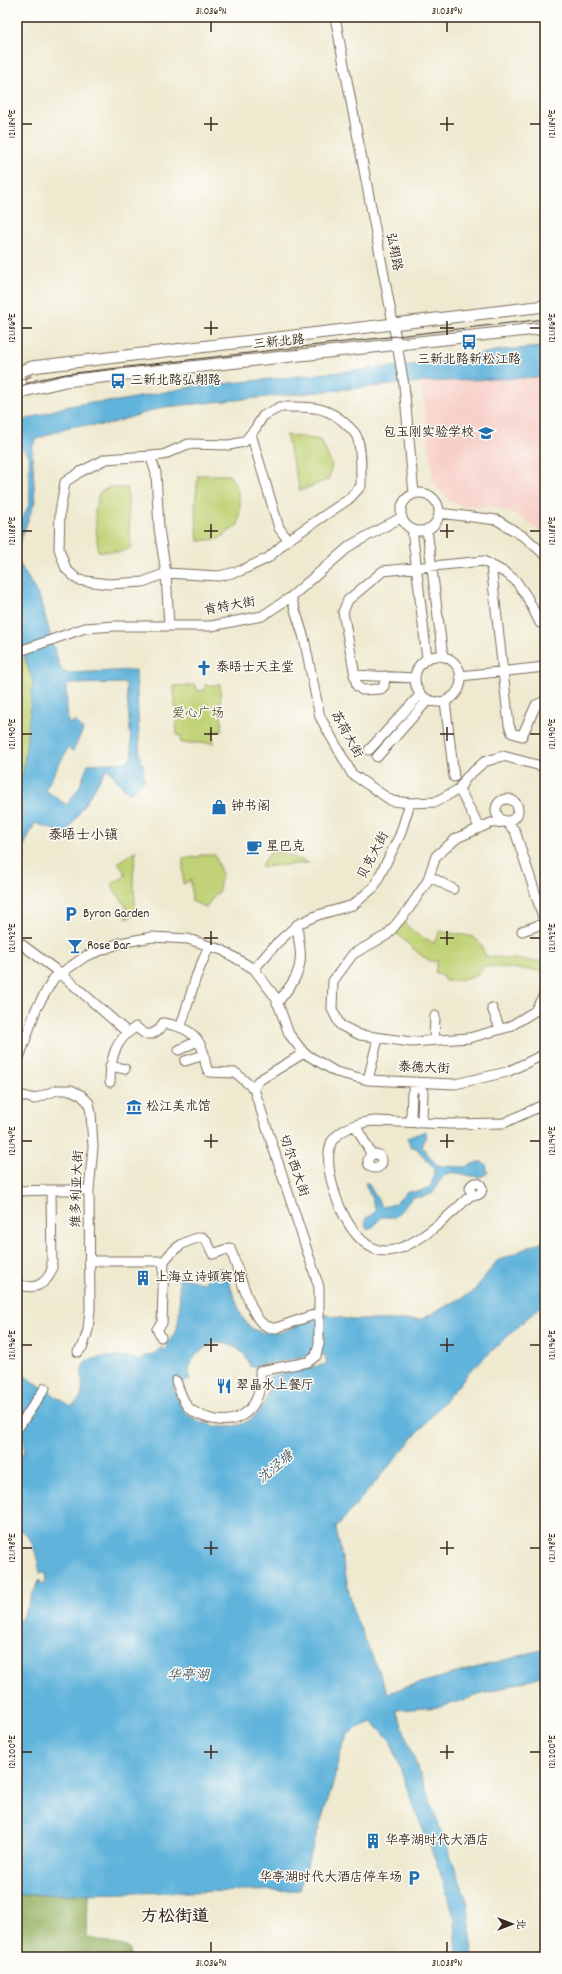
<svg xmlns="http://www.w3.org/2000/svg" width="562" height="1974" font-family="Dekko,'LXGW WenKai TC',sans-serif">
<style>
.built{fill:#f7d0c9}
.green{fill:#c0d275;stroke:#7e7e4a}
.forest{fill:#98b466;stroke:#6a6f42}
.water{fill:#60b4dc;stroke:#4e6f7d;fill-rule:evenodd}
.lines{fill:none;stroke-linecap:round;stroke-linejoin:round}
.minor-casing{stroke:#7a6d5c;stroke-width:11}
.major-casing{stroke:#7a6d5c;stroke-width:13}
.minor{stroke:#fff;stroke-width:9}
.major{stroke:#fff;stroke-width:11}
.tram{stroke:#3b2a1e;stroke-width:1}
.ticks{fill:none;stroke:#3b2a1e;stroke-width:1.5}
.labels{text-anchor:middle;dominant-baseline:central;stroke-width:3;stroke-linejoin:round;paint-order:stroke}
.street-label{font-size:13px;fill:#3b2a1e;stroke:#fdfcf7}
.poi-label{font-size:13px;fill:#3b2a1e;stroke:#fdfcf7;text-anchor:start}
.park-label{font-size:13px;fill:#635c38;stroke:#fdfcf7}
.neighbourhood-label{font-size:14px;fill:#3b2a1e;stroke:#fdfcf7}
.water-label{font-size:14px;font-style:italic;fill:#485a60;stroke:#fdfcf7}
.district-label{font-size:17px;font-weight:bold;fill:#3b2a1e;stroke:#fdfcf7}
.neatline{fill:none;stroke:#3b2a1e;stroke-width:1.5}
.ticks-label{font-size:10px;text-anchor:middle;fill:#3b2a1e}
</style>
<rect width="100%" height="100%" fill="#fdfcf7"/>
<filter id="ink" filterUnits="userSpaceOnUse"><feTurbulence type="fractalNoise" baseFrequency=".025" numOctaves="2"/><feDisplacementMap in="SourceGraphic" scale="8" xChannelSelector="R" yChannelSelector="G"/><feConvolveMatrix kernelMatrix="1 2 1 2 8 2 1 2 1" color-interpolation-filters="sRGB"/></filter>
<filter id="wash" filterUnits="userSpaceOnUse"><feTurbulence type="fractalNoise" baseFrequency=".012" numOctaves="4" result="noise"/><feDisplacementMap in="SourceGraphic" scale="16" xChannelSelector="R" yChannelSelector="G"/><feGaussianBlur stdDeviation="0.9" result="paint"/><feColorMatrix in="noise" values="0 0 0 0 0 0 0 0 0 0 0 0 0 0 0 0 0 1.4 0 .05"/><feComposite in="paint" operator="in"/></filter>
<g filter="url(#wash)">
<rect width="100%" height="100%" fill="#eee9cf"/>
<path class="built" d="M545,375V535L518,515L493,506H463L451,502L440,491L434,484L421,382L427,379Z"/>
<path class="green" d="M286,435L321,440L332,465L329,479L300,491Z
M198,475H229C242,491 241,506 238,525L219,539L198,541L195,505Z
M109,487L127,488L131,548L120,552L98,551L95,511L99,493Z
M26,658L33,682L31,709L23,773L17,791V712L22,700L17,697V661Z
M196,685L197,691L205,690V685H220L222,731L213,732L214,743H181L180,735H177L174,686Z
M273,849L309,863L260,867Z
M136,851L133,875L136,914L127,919L122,911L127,908L111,885L126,875L118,862Z
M199,855H215L222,875L218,893L215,894L206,908L192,901L191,880L183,884V858L199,857Z
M404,922L416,934L434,943L440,931C453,935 473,932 481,944C483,948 484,953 486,956L545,962L542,971L484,966C476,981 461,980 445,981L442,976L435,972L438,960L433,962C418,956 409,943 396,933Z"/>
<path class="forest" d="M88,1894L87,1937L129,1948L130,1957H23L17,1952V1895Z"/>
<path class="water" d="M545,347V377L421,382L164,407L106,425L73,426L36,439L32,448L35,501L17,550V530L28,507L30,499L29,455L20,447L17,448V424L21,421L64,407L87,403L118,401L191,387L449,361L500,350Z
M17,559L40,599L60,668L67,673L136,670L140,760L143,763L144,780L129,794L107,768L66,834L35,823L21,852L25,858L17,863V791L23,773L33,682L17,635ZM126,683L132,757L126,762L88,764L79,788L67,805L45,790L68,748L73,751L83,730L75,721L68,724L66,687L69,684Z
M425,1131V1139L422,1147L436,1164L442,1166L465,1167L478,1162H483L486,1165L488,1173L480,1177C453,1175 448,1162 433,1193L423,1197H413L395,1217H381L374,1226L367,1230L365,1224L366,1218L372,1215L376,1210L365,1183H368L382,1207C394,1205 399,1202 407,1191L418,1192L430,1187L433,1179L434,1168L416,1148L410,1146L407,1138Z
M545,1240V1302L472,1369L336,1528L353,1611L388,1693L405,1687L545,1649V1675L440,1707L396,1710L468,1903L473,1957H457L455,1920L440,1872L412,1802L390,1740L372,1722L359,1727L348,1734L341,1750L332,1787L299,1890L17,1895V1623C29,1611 31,1593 40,1580V1584H45L46,1573H40C37,1556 33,1536 17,1527V1476L21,1471L17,1465L25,1449L23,1434L17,1427V1371L71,1406C94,1394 73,1373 86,1362C95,1355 122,1357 133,1357L134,1360H144V1356L154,1354L162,1347L163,1351L168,1348L167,1343C184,1328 179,1298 179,1277L203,1283L216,1269L223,1268L242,1317L251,1328L260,1332L280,1333L322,1314L352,1320H415L422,1319L473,1292L497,1261ZM215,1343C231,1343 247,1350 250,1367L312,1355H325L327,1364L270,1376C270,1412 244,1436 207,1424C197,1421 186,1415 180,1405C177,1399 175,1392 173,1385L190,1380C186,1362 198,1349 215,1343Z"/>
</g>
<g filter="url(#ink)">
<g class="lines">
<defs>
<path id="minor" d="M335,17L397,344L404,385L414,494
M17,368L24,391
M280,407C307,407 327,404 348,426C350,428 354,431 356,435C362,445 361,474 361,486L349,499L288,540L268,558L240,571L219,576L166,573L143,582L108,584L78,580L66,569L59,549L60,512L65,482L80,472L106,459L163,455L188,444L229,445L244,442L255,429L263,416Z
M251,434L279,528L288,540
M150,455L156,473L159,529L166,573L169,626
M401 512a19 19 0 1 1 38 0a19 19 0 1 1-38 0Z
M439,513L497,520L526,538L545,555
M412,529L427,659
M427,529L443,657
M491,565L509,725L512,733L522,736L536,705L543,702
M291,597L304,638L320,717L352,774L392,801L410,803L435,802L459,789L466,778L484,762L503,756L545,767
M17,652L85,628L116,626H211L262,616L291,597L351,545L402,517
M415 679a23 23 0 1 1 46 0a23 23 0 1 1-46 0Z
M354,675L415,678
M385,676L384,686L381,689L362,690L357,686L343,612L348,600L383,571L483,561L506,573L516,581L527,597L540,623
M460,676L545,667
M445,701L454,777
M369,750L421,694
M377,757L428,700
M459,789L480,828
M496 810a11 11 0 1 1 22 0a11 11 0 1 1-22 0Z
M429,876L453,889
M545,923L515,831L506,822L491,823L457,838L436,856L427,882L408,910L387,935L353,954L333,981L332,1009L340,1025L360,1035L411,1042L469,1038L509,1027L535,1011L545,993
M522,931L545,923
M17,941L60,973L127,1032
M254,969L277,943L298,924L318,915L353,905L374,887L400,835L410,803
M277,1003C291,986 303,972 300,949C299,940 297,933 298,924
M492,1008L500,1029
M181,1026L196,977L209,946
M17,1034L27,1036
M434,1040L435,1016
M179,1050L197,1041
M185,1061L204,1055
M17,1064L36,1009L54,978L86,956L120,943L152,937L188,939L222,950L254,969L276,998L289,1034L304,1053L336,1072L368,1080L455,1084L507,1072L545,1054
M110,1066L125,1069
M368,1080L378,1038
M110,1082C110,1059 115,1039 136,1027L145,1034H152L160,1029L163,1023C182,1026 198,1032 204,1054C205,1060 205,1067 209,1072L236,1073L254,1089
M417,1082L423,1092L422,1119L417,1123L411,1117L412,1093Z
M17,1094L34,1099L57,1090H71L81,1095L89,1103L91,1113L93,1147L89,1190L90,1309L88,1330L83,1346L78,1352
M355,1125L372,1155
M368 1161a7 7 0 1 1 14 0a7 7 0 1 1-14 0Z
M470 1189a6 6 0 1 1 12 0a6 6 0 1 1-12 0Z
M51,1190H89
M17,1191L51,1190L52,1269C46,1286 32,1291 17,1283
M472,1194C452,1213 416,1249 387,1251C351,1253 325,1182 329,1152C330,1148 330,1144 332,1141C342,1128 360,1122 375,1121L451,1124L504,1123L545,1104
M89,1261H164C175,1247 184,1241 202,1237L206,1240L213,1254L230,1248C236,1263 251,1316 262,1323C266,1327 271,1328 276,1328L319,1313
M161,1337L157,1329L162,1323L164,1261
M176,1381C179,1389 182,1399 187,1406C193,1413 200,1415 208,1418C233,1426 256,1414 260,1386C261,1382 260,1376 260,1371L308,1362L316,1356L319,1344V1287L254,1089L258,1081L304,1053
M18,1428L45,1388"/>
<path id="major" d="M17,373L32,367L545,306
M17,395L24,391L65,381L545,328"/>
</defs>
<use href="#minor" class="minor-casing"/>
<use href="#major" class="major-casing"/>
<use href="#minor" class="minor"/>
<use href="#major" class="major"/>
<path class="tram" d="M17,382L31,376
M17,388L36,380L66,374L545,319"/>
</g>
</g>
<path class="ticks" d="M211,22V32M447,22V32M211,117V131M447,117V131M22,124H32M204,124H218M440,124H454M530,124H540M211,321V335M447,321V335M22,328H32M204,328H218M440,328H454M530,328H540M211,524V538M447,524V538M22,531H32M204,531H218M440,531H454M530,531H540M211,727V741M447,727V741M22,734H32M204,734H218M440,734H454M530,734H540M211,931V945M447,931V945M22,938H32M204,938H218M440,938H454M530,938H540M211,1134V1148M447,1134V1148M22,1141H32M204,1141H218M440,1141H454M530,1141H540M211,1338V1352M447,1338V1352M22,1345H32M204,1345H218M440,1345H454M530,1345H540M211,1541V1555M447,1541V1555M22,1548H32M204,1548H218M440,1548H454M530,1548H540M211,1745V1759M447,1745V1759M22,1752H32M204,1752H218M440,1752H454M530,1752H540M211,1942V1952M447,1942V1952"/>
<defs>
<symbol id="bus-bare" viewBox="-9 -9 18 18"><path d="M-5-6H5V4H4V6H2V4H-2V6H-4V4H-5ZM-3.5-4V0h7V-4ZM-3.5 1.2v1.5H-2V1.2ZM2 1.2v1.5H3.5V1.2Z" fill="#1f6fb2" stroke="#fdfcf7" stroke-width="2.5" paint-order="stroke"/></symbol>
<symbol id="school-bare" viewBox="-9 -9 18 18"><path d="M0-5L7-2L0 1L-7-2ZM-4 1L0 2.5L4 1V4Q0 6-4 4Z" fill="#1f6fb2" stroke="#fdfcf7" stroke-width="2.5" paint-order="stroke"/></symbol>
<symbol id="church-bare" viewBox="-9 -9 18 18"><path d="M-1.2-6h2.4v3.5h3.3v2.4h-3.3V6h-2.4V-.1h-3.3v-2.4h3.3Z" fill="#1f6fb2" stroke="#fdfcf7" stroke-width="2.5" paint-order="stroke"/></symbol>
<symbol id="shop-bare" viewBox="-9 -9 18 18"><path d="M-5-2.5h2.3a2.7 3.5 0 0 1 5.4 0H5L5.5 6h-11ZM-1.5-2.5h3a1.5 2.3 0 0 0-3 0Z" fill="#1f6fb2" stroke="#fdfcf7" stroke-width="2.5" paint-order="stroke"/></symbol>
<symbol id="cafe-bare" viewBox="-9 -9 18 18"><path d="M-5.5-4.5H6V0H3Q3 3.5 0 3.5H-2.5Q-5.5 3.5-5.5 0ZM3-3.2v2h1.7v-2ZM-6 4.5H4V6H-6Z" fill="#1f6fb2" stroke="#fdfcf7" stroke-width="2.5" paint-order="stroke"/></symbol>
<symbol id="parking-bare" viewBox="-9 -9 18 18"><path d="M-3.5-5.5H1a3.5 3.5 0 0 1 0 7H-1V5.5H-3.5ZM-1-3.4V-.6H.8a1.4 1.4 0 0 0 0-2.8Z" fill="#1f6fb2" stroke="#fdfcf7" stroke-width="2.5" paint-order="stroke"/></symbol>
<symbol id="bar-bare" viewBox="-9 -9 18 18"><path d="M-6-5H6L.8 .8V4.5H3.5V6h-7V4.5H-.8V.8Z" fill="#1f6fb2" stroke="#fdfcf7" stroke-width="2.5" paint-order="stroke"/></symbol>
<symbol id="museum-bare" viewBox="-9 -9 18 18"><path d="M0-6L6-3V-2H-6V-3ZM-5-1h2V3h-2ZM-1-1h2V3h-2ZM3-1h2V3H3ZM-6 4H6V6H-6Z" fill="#1f6fb2" stroke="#fdfcf7" stroke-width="2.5" paint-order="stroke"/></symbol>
<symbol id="building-bare" viewBox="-9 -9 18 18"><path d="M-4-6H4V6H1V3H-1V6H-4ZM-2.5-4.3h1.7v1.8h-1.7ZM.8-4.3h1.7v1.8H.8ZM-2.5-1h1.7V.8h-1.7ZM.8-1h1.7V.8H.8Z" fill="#1f6fb2" stroke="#fdfcf7" stroke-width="2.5" paint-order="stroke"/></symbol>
<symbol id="restaurant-bare" viewBox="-9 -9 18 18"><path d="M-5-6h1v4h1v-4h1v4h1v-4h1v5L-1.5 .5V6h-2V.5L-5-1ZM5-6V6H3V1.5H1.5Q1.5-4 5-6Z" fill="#1f6fb2" stroke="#fdfcf7" stroke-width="2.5" paint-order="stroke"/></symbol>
</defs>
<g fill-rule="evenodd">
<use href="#bus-bare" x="458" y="331" width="22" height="22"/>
<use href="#bus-bare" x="107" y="370" width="22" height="22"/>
<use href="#school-bare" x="475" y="422" width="22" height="22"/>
<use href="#church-bare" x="193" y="657" width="22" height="22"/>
<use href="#shop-bare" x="208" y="796" width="22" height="22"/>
<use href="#cafe-bare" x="243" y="836" width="22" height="22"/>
<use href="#parking-bare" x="60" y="903" width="22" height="22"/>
<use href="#bar-bare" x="64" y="935" width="22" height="22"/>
<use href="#museum-bare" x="123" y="1096" width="22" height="22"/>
<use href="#building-bare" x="132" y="1267" width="22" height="22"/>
<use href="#restaurant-bare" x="213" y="1375" width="22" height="22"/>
<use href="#building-bare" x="362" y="1830" width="22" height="22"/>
<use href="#parking-bare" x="403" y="1867" width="22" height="22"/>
</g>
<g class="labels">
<g class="street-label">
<text transform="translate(393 252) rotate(79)">弘翔路</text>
<text transform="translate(279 343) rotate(-6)">三新北路</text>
<text transform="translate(230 607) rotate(-10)">肯特大街</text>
<text transform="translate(346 735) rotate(61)">苏荷大街</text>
<text transform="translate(374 856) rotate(-62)">贝克大街</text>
<text transform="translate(424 1069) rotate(2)">泰德大街</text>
<text transform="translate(293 1166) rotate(71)">切尔西大街</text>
<text transform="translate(78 1189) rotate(-88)">维多利亚大街</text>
</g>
<g class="poi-label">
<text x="469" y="360" text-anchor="middle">三新北路新松江路</text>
<text x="130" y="381">三新北路弘翔路</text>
<text x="474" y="433" text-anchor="end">包玉刚实验学校</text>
<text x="216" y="668">泰晤士天主堂</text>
<text x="231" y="807">钟书阁</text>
<text x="266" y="847">星巴克</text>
<text x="83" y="914">Byron Garden</text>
<text x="87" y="946">Rose Bar</text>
<text x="146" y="1107">松江美术馆</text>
<text x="155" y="1278">上海立诗顿宾馆</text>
<text x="236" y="1386">翠晶水上餐厅</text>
<text x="385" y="1841">华亭湖时代大酒店</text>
<text x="402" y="1878" text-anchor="end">华亭湖时代大酒店停车场</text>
</g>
<g class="park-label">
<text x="198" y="714">爱心广场</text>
</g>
<g class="neighbourhood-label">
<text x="83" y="836">泰晤士小镇</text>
</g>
<g class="water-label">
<text transform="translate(276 1468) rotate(-40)">沈泾塘</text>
<text x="188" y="1676">华亭湖</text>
</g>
<g class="district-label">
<text x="175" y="1918">方松街道</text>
</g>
</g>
<rect width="562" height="1974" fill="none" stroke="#fdfcf7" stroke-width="44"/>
<g transform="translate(512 1924) rotate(90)" stroke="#fdfcf7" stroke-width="3" paint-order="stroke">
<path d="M0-3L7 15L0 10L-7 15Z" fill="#3b2a1e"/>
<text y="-6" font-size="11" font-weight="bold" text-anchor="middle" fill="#3b2a1e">北</text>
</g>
<rect x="22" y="22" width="518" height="1930" class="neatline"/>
<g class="ticks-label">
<text x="211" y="14">31.036°N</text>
<text x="447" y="14">31.038°N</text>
<text transform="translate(551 124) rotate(-90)" y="4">121.184°E</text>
<text transform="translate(11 124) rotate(-90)" y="4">121.184°E</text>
<text transform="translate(551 328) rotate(-90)" y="4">121.186°E</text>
<text transform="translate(11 328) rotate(-90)" y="4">121.186°E</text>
<text transform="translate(11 531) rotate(-90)" y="4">121.188°E</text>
<text transform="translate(551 531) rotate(-90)" y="4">121.188°E</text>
<text transform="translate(551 734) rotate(-90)" y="4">121.190°E</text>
<text transform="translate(11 734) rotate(-90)" y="4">121.190°E</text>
<text transform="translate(551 938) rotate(-90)" y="4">121.192°E</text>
<text transform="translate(11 938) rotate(-90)" y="4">121.192°E</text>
<text transform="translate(11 1141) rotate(-90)" y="4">121.194°E</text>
<text transform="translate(551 1141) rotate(-90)" y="4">121.194°E</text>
<text transform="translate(11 1345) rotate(-90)" y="4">121.196°E</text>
<text transform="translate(551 1345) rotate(-90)" y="4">121.196°E</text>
<text transform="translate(551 1548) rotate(-90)" y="4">121.198°E</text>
<text transform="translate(11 1548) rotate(-90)" y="4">121.198°E</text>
<text transform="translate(11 1752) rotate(-90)" y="4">121.200°E</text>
<text transform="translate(551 1752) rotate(-90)" y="4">121.200°E</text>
<text x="211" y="1966">31.036°N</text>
<text x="447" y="1966">31.038°N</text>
</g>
</svg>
